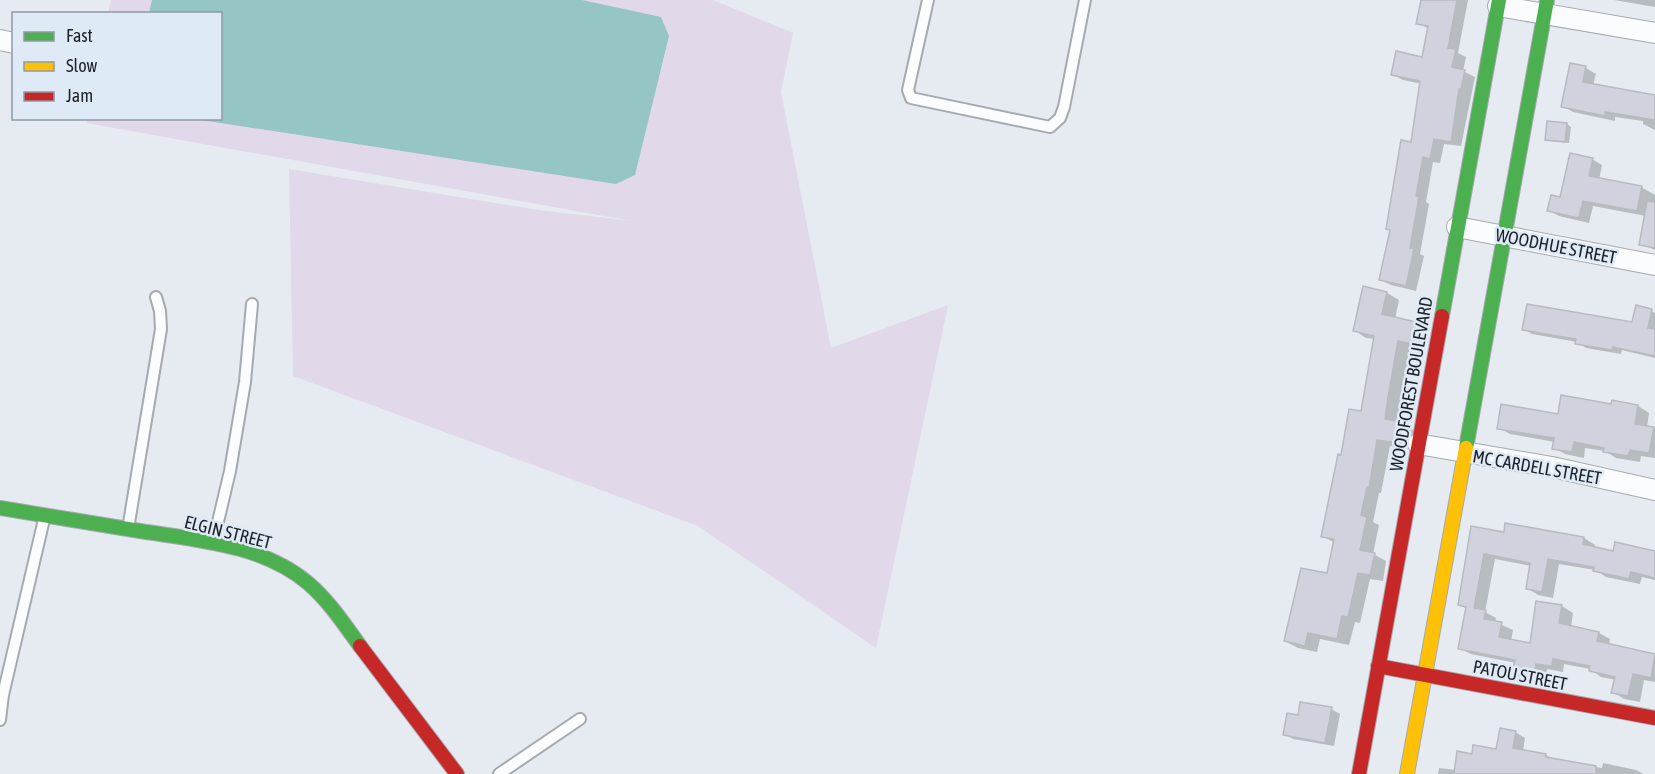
<svg xmlns="http://www.w3.org/2000/svg" width="1655" height="774" font-family="'Asap Condensed',sans-serif">
<style>
.green{fill:#e1d8ea}
.water{fill:#96c5c5}
.shadow{fill:#0003}
.building{fill:#d0d3de;stroke:#b7babf;stroke-width:1.5}
.lines{fill:none;stroke-linecap:round;stroke-linejoin:round}
.lane-casing{stroke:#a6aaaf;stroke-width:14}
.street-casing{stroke:#a6aaaf;stroke-width:22}
.fast-casing{stroke:#a6aaaf;stroke-width:16}
.slow-casing{stroke:#a6aaaf;stroke-width:16}
.jam-casing{stroke:#a6aaaf;stroke-width:16}
.lane{stroke:#fbfcfd;stroke-width:10}
.street{stroke:#fbfcfd;stroke-width:20}
.fast{stroke:#4caf50;stroke-width:14}
.slow{stroke:#ffc107;stroke-width:14}
.jam{stroke:#c62828;stroke-width:14}
.labels{text-anchor:middle;dominant-baseline:central;stroke-width:5;stroke-linejoin:round;paint-order:stroke}
.street-label{font-size:18px;fill:#1d2025;stroke:#dfeaf7}
</style>
<rect width="100%" height="100%" fill="#e5ebf1"/>
<path class="green" d="M111,0H713L793,33L781,92L831,348L948,305L876,648L698,526L293,376L289,169L538,210L632,221L87,123L88,118H220V14L108,13Z"/>
<path class="water" d="M152,0H582L661,17L669,36L635,175L616,184L195,119L220,118V14L149,13Z"/>
<path class="shadow" d="M1422,0H1468L1458,53L1466,57L1463,71L1475,77L1461,146L1444,144L1440,163L1433,162L1426,202L1429,204L1420,254L1424,256L1416,291L1391,285L1381,280L1412,144L1422,84L1403,80L1392,74L1423,58L1429,29L1418,23Z
M1614,0H1655V7Z
M1586,68L1596,74L1593,85L1655,97V130L1643,124V121L1615,117V121L1573,112L1563,106Z
M1567,124L1571,127L1569,143L1550,141L1546,139Z
M1592,159L1602,165L1599,180L1641,187L1655,195V250L1641,244L1646,216L1593,206L1589,223L1559,216L1549,210L1561,199Z
M1387,293L1399,300L1395,319L1416,323L1428,330L1424,350L1410,347L1400,405L1398,423L1413,430L1410,449L1390,446L1381,493H1379L1373,522L1379,525L1373,554L1386,561L1383,581L1370,579L1360,623L1355,622L1349,645L1320,639L1317,652L1298,648L1285,641L1328,575L1335,543L1322,536L1342,456L1362,412L1375,339L1366,338L1354,330Z
M1651,311L1655,313V358L1622,350L1621,354L1586,348L1577,342L1532,334L1524,329L1633,324Z
M1613,402L1638,406L1649,413L1647,427L1655,428V458L1641,456L1640,462L1616,458L1605,451L1585,448L1584,458L1565,454L1554,448L1555,442L1510,434L1499,428L1613,405Z
M1473,528L1505,534L1584,538L1595,545L1594,548L1614,553H1655V580L1642,577L1640,584L1606,577L1595,570L1559,564L1553,598L1538,595L1527,588L1531,566L1495,559L1485,612L1496,618L1495,622L1513,630L1511,641L1531,644L1538,603L1562,606L1573,613L1571,627L1599,633L1610,639L1609,645L1655,655V682L1644,680L1640,702L1624,699L1613,692L1616,680L1601,677L1590,669L1564,664L1563,672L1547,669L1545,684L1525,680L1514,674L1516,663L1471,654L1459,648L1467,609L1459,604Z
M1331,709L1340,714L1334,746L1293,739L1285,734L1299,716Z
M1515,732L1525,738L1523,751L1546,755L1554,760L1602,768L1603,763L1636,770L1644,774H1438L1439,768L1456,770L1473,755L1497,751Z"/>
<path class="building" d="M1421,0H1457L1448,48L1456,49L1452,67L1465,70L1461,89H1459L1451,142L1434,139L1430,159L1423,157L1416,196L1419,197L1410,248L1414,249L1406,286L1379,280L1390,230L1386,229L1401,140L1411,142L1420,81L1391,75L1396,51L1422,57L1428,26L1416,24Z
M1570,63L1586,66L1583,82L1655,95V120L1605,112V116L1561,107Z
M1547,121L1567,123L1565,142L1545,140Z
M1570,153L1593,158L1589,176L1642,186L1637,211L1583,201L1579,218L1547,211L1551,195L1560,197Z
M1647,201L1655,202V248L1639,245Z
M1363,286L1387,292L1382,314L1416,322L1412,344L1398,341L1388,397L1385,419L1402,422L1398,443L1377,440L1369,488L1367,487L1361,515L1367,517L1360,550L1375,553L1370,575L1358,573L1348,617L1342,616L1337,639L1308,633L1305,646L1284,641L1301,568L1327,573L1334,539L1321,537L1338,454L1341,455L1349,409L1361,411L1374,336L1353,331Z
M1527,304L1632,322L1636,305L1652,309L1648,328L1655,329V356L1613,347L1612,350L1575,344L1576,339L1522,330Z
M1561,395L1611,404L1612,400L1638,405L1635,424L1654,427L1649,453L1630,450L1628,456L1603,452L1604,448L1574,442L1572,452L1552,449L1554,438L1497,429L1501,404L1558,414Z
M1505,523L1584,537L1583,544L1613,551L1615,542L1655,551V578L1631,572L1629,579L1593,571L1594,567L1548,559L1542,592L1526,589L1530,563L1484,554L1474,608L1486,610L1484,619L1502,622L1499,637L1530,643L1536,601L1562,605L1559,623L1599,632L1597,641L1655,654L1651,678L1633,674L1628,696L1611,693L1615,677L1589,671L1590,666L1553,659L1552,666L1536,664L1534,678L1512,674L1515,660L1458,649L1466,607L1458,605L1471,526L1504,532Z
M1300,702L1332,707L1325,743L1283,735L1287,713L1298,715Z
M1500,728L1516,731L1513,748L1546,754V757L1596,766V774H1454L1457,751L1472,754L1473,745L1496,749Z"/>
<g class="lines">
<defs>
<path id="lane" d="M928,0L908,90L911,98L1050,127L1060,118L1064,107L1085,0
M128,529L161,329L160,311L156,297
M213,543L230,471L245,382L252,304
M0,720L3,695L45,515
M499,774L580,719"/>
<path id="street" d="M1498,6L1655,33
M0,40L14,43
M1457,227L1655,265
M1418,444L1552,467L1655,490"/>
<path id="fast" d="M1442,316L1499,0
M1466,448L1547,0
M0,508C47,516 93,523 140,531C196,540 262,544 308,583C329,601 344,624 360,646"/>
<path id="slow" d="M1407,774L1466,448"/>
<path id="jam" d="M360,646L457,774
M1378,666L1655,718
M1359,774L1442,316"/>
</defs>
<use href="#lane" class="lane-casing"/>
<use href="#street" class="street-casing"/>
<use href="#fast" class="fast-casing"/>
<use href="#slow" class="slow-casing"/>
<use href="#jam" class="jam-casing"/>
<use href="#lane" class="lane"/>
<use href="#street" class="street"/>
<use href="#fast" class="fast"/>
<use href="#slow" class="slow"/>
<use href="#jam" class="jam"/>
</g>
<g class="labels">
<g class="street-label">
<text transform="translate(1556 246) rotate(11)">WOODHUE STREET</text>
<text transform="translate(1411 384) rotate(-80)">WOODFOREST BOULEVARD</text>
<text transform="translate(1537 467) rotate(10)">MC CARDELL STREET</text>
<text transform="translate(228 532) rotate(14)">ELGIN STREET</text>
<text transform="translate(1520 675) rotate(11)">PATOU STREET</text>
</g>
</g>
<rect x="12" y="12" width="210" height="108" fill="#dfeaf7" stroke="#9199a3" stroke-width="1.5"/>
<rect x="24" y="32" width="30" height="9" fill="#4caf50" stroke="#9199a3" stroke-width="1.5"/>
<text x="66" y="42" font-size="18" fill="#1d2025">Fast</text>
<rect x="24" y="62" width="30" height="9" fill="#ffc107" stroke="#9199a3" stroke-width="1.5"/>
<text x="66" y="72" font-size="18" fill="#1d2025">Slow</text>
<rect x="24" y="92" width="30" height="9" fill="#c62828" stroke="#9199a3" stroke-width="1.5"/>
<text x="66" y="102" font-size="18" fill="#1d2025">Jam</text>
</svg>
